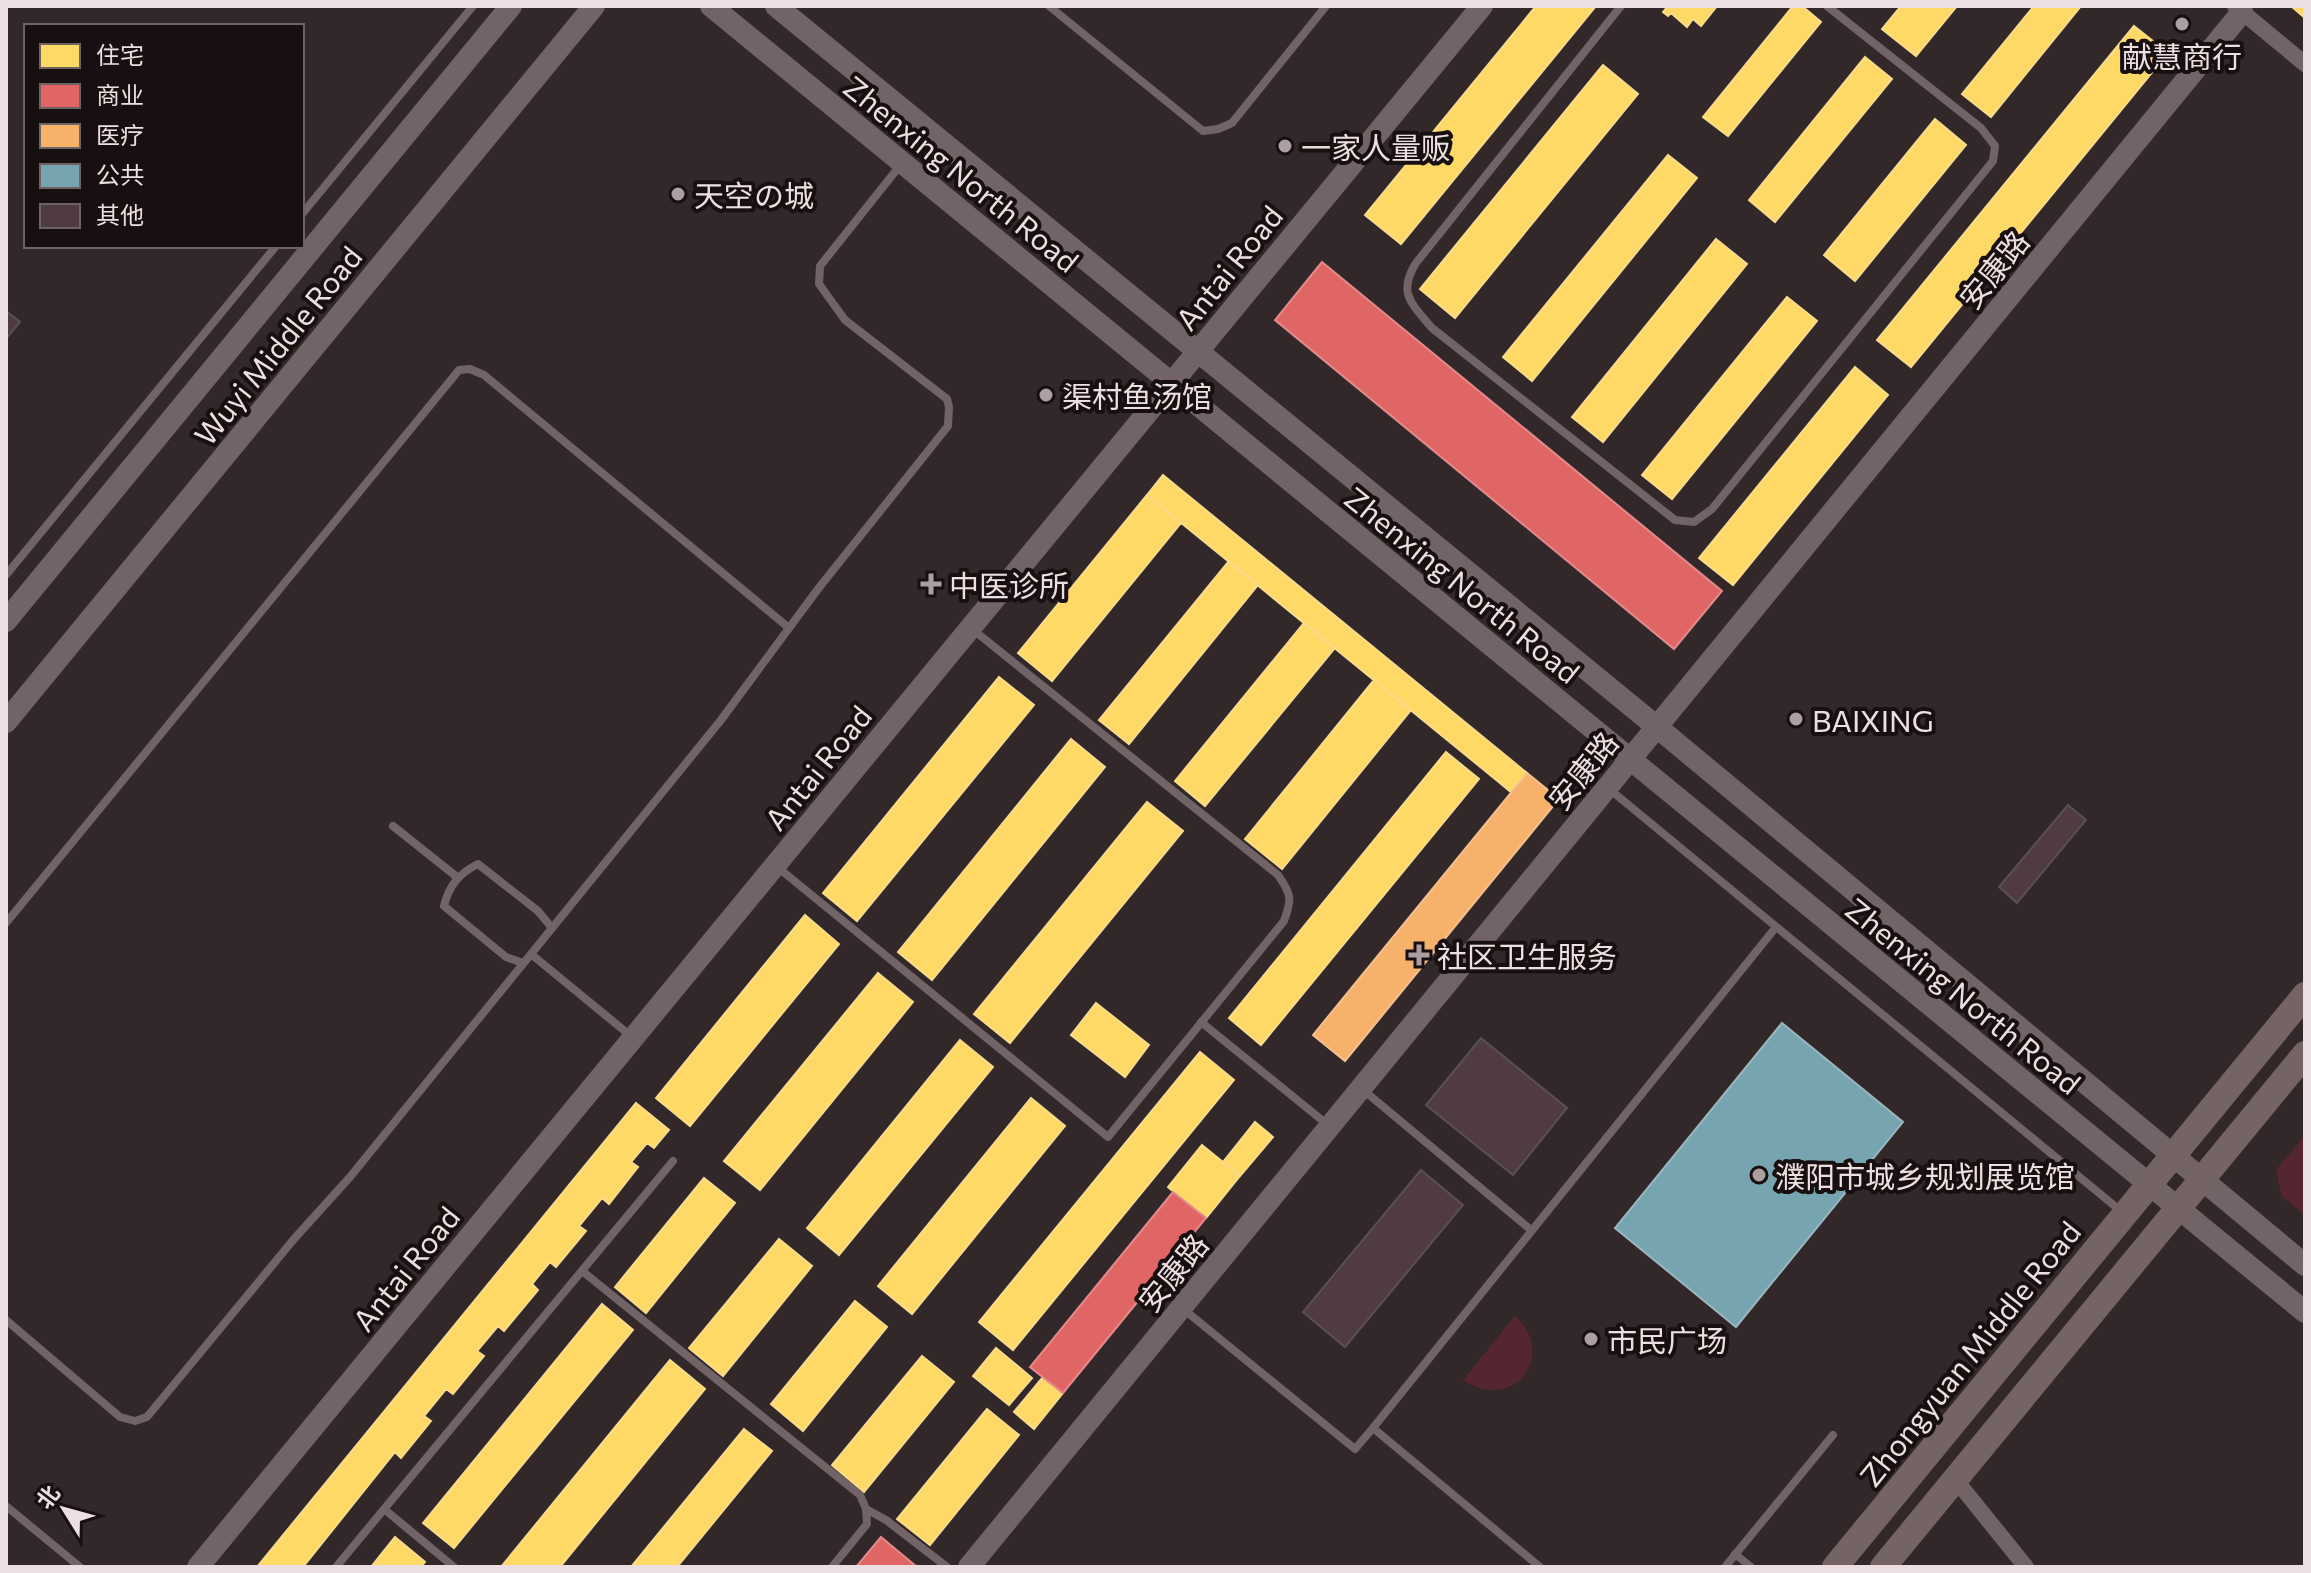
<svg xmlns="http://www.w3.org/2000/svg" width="2311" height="1573" font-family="Commissioner,'Noto Sans SC','Noto Sans JP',sans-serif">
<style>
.green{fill:#55262f}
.homes{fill:#ffd966;stroke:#fadb8b;stroke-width:2}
.shops{fill:#e06666;stroke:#e48a8b;stroke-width:2}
.health{fill:#f6b26b;stroke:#f3c08e;stroke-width:2}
.public{fill:#76a5af;stroke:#9ab6be;stroke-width:2}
.building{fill:#503c40;stroke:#595052;stroke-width:2}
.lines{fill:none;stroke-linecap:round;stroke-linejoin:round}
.service{stroke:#726466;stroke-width:8}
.minor{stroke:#726466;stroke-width:16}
.tertiary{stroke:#726466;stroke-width:22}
.primary{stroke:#746466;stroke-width:26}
.poi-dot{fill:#ac9fa1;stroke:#180f10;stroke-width:3}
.labels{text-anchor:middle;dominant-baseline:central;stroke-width:8;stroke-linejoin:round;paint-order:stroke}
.poi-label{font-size:30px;fill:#eddfe1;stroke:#180f10;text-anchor:start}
.street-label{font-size:30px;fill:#eddfe1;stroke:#180f10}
</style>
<rect width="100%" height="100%" fill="#32282a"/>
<path class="green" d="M2305,1135V1215L2282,1196L2276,1170Z
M1515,1316C1559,1355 1512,1414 1463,1380Z"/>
<path class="homes" d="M1536,6H1596L1401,244L1365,215Z
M1668,6H1717L1701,26L1693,19L1687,27L1671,13L1668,16L1663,12Z
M1793,6H1802L1821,22L1728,136L1703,117Z
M1901,6H1957L1916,56L1882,29Z
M2034,6H2081L1991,117L1962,94Z
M2291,6H2305V18Z
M2134,26L2168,53L1911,367L1877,340Z
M1865,57L1892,79L1775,222L1749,200Z
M1603,65L1638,94L1455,318L1420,289Z
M1935,119L1966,145L1855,281L1824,255Z
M1668,155L1697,178L1532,381L1503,357Z
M1716,239L1747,264L1603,442L1572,417Z
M1787,297L1817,321L1672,499L1642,475Z
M1855,367L1888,395L1733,585L1699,558Z
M1163,475L1527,773L1511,792L1147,495Z
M1147,495L1181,523L1052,681L1018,653Z
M1229,561L1258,585L1129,744L1099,720Z
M1304,623L1335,648L1205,806L1175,781Z
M999,677L1034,705L857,921L823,893Z
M1374,680L1411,710L1282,869L1245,839Z
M1071,739L1105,767L932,980L898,952Z
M1446,752L1479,779L1261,1045L1229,1018Z
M1147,802L1183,831L1010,1043L974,1014Z
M805,915L839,944L690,1126L656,1098Z
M878,973L913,1002L760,1190L724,1161Z
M1096,1003L1149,1045L1125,1077L1071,1035Z
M960,1040L993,1067L839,1255L807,1228Z
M1200,1052L1234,1080L1013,1350L979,1322Z
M1031,1098L1065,1126L912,1314L878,1286Z
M636,1103L669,1130L654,1148L647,1143L631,1162L638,1167L609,1204L602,1198L579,1226L586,1231L556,1267L550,1262L532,1284L538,1290L504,1331L498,1326L477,1351L484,1356L453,1394L446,1389L424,1416L431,1421L401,1458L395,1452L303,1567H257Z
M1255,1122L1273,1137L1240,1176L1223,1162Z
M1202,1145L1240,1176L1206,1218L1168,1187Z
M704,1178L735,1203L646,1313L615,1287Z
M779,1239L812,1266L723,1376L689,1348Z
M855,1301L887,1327L803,1431L771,1404Z
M602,1304L633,1330L454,1548L423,1523Z
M996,1348L1032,1378L1009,1405L973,1376Z
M922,1356L954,1382L864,1492L832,1465Z
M670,1360L705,1389L560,1567H501Z
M1043,1377L1063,1393L1034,1429L1014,1412Z
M987,1409L1019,1435L930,1545L897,1519Z
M744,1429L772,1451L677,1567H631Z
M395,1537L425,1562L421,1567H371Z"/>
<path class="shops" d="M1322,262L1722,591L1674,649L1275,320Z
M1173,1192L1206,1218L1063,1393L1030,1367Z
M881,1537L917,1567H856Z"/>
<path class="health" d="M1527,773L1559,799L1345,1061L1313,1035Z"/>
<path class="public" d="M1782,1023L1903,1122L1736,1327L1615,1228Z"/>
<path class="building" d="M6,311L20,322L6,339Z
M2068,805L2086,820L2017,903L1999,887Z
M1481,1038L1567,1108L1513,1175L1426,1105Z
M1421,1170L1463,1205L1345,1347L1303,1312Z"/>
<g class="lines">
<path class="service" d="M1049,6L1203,131L1218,129L1232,123L1326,6
M1621,6L1416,263C1397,293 1412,304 1432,328L1675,520L1694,522L1712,509L1993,161L1995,146L1981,128L1827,6
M302,214L473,6
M6,575L276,246
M1608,788L2122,1212
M393,826L457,877
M776,866L1108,1137L1284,921C1292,899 1292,895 1278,875L972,629
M6,923L459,370L470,369L484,375L789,628
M531,954L632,1037
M523,963L506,957L444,906C449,886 458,874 478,864L538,911L552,928
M1201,1022L1328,1125
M1362,1089L1531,1230
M582,1271L860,1495L866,1509L867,1524L832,1567
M1182,1308L1355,1449L1373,1428L1540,1567
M6,1320L120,1417L135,1421L147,1417L294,1239L350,1177L721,720L818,589L948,426L949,407L947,399L845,320L819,284L820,266L902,163
M1373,1428L1776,927
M6,1506L80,1567
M384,1509L454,1567
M866,1509L886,1520L947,1567
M1735,1554L1751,1567
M336,1567L673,1161
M1725,1567L1833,1435"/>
<path class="minor" d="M2235,6L2305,64
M1955,1479L2026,1567"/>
<path class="tertiary" d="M711,6L2305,1312
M776,6L1657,727L2305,1265
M6,621L511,6
M6,722L594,6
M198,1567L1482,6
M969,1567L2242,12"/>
<path class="primary" d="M1835,1567L2305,995
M1883,1567L2305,1054"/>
</g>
<g class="poi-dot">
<circle cx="2182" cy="24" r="8"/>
<circle cx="1285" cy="146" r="8"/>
<circle cx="678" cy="194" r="8"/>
<circle cx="1046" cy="395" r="8"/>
<path d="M927 572h8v8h8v8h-8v8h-8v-8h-8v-8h8z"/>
<circle cx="1796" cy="719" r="8"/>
<path d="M1415 943h8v8h8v8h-8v8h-8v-8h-8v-8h8z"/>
<circle cx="1759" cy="1175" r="8"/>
<circle cx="1591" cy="1339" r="8"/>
</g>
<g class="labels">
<g class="poi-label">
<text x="2182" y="55" text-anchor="middle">献慧商行</text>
<text x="1301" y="146">一家人量贩</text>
<text x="694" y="194">天空の城</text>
<text x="1062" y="395">渠村鱼汤馆</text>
<text x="949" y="584">中医诊所</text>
<text x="1812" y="719">BAIXING</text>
<text x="1437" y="955">社区卫生服务</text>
<text x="1775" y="1175">濮阳市城乡规划展览馆</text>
<text x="1607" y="1339">市民广场</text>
</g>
<g class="street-label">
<text transform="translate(962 173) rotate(39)">Zhenxing North Road</text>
<text transform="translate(1228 267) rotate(-51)">Antai Road</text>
<text transform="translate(1993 269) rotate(-51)">安康路</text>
<text transform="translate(277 345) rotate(-51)">Wuyi Middle Road</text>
<text transform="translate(1463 584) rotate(39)">Zhenxing North Road</text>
<text transform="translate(817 767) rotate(-51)">Antai Road</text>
<text transform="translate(1582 770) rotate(-51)">安康路</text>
<text transform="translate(1964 995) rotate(39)">Zhenxing North Road</text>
<text transform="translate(405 1268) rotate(-51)">Antai Road</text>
<text transform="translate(1172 1272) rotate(-51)">安康路</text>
<text transform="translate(1969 1353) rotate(-51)">Zhongyuan Middle Road</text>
</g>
</g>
<rect width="2311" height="1573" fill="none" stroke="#eddfe1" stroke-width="16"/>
<rect x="24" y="24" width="280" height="224" fill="#180f10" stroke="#6d6264" stroke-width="2"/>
<rect x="40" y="44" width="40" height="24" fill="#ffd966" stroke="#6d6264" stroke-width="2"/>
<text x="96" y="64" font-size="24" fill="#eddfe1">住宅</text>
<rect x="40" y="84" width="40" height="24" fill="#e06666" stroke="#6d6264" stroke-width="2"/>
<text x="96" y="104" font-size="24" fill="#eddfe1">商业</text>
<rect x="40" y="124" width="40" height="24" fill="#f6b26b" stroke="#6d6264" stroke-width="2"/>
<text x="96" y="144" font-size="24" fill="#eddfe1">医疗</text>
<rect x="40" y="164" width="40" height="24" fill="#76a5af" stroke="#6d6264" stroke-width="2"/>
<text x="96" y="184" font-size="24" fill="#eddfe1">公共</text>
<rect x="40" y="204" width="40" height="24" fill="#503c40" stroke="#6d6264" stroke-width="2"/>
<text x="96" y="224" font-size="24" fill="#eddfe1">其他</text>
<g transform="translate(64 1509) rotate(307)" stroke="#180f10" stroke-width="6" paint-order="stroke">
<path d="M0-6L14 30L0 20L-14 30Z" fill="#eddfe1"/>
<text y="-12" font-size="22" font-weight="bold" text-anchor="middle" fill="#eddfe1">北</text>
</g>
</svg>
